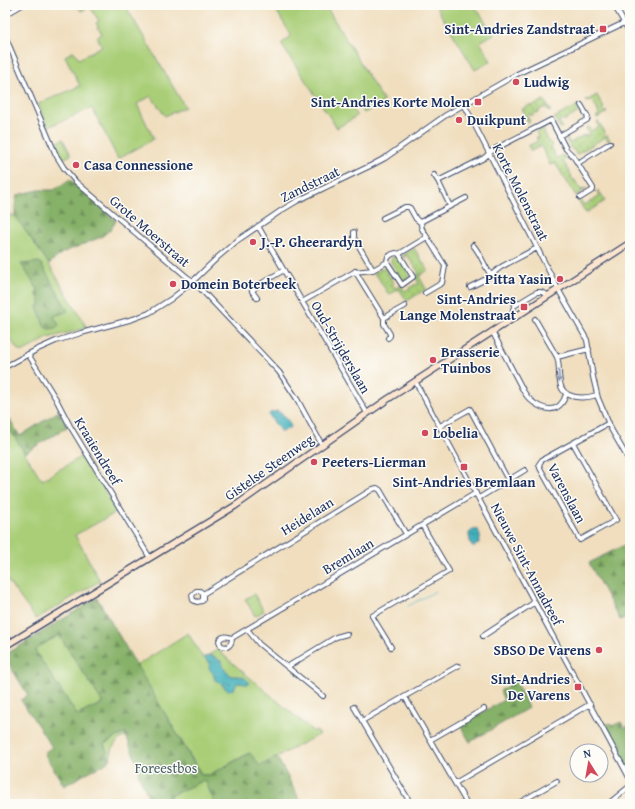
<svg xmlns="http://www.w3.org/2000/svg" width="635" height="809" font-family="'Gentium Book Plus',serif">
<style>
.grass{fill:#a9ce77;stroke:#627e6a;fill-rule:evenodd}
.forest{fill:url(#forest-firs);stroke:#507063;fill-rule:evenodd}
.garden{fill:url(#garden-dots);stroke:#627e6a}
.water{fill:url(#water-ripples);stroke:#2d6f8c}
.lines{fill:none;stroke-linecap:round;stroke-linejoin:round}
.stream{stroke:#3fafb9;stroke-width:1}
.minor-casing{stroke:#3b496c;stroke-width:6}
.secondary-casing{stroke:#3b496c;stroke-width:8}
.minor{stroke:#fff;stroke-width:4}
.secondary{stroke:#fce5cf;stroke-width:5.5}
.oneway{stroke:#8d97ae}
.poi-dot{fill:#d1495b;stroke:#fdfcf7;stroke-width:1.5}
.labels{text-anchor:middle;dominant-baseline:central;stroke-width:3;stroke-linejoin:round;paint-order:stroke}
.poi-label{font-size:14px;font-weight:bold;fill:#1b2f5e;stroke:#fdfcf7;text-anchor:start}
.street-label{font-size:14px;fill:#1b2f5e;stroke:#fdfcf7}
.park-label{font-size:14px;fill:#465f66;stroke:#fdfcf7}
</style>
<defs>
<pattern id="forest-firs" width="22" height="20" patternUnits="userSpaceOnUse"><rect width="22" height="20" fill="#86b168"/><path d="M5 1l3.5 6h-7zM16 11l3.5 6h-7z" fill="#6d9059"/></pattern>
<pattern id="garden-dots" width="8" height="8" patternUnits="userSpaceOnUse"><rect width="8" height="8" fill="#a9ce77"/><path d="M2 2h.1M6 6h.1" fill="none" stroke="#91b169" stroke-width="1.8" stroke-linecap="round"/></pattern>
<pattern id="water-ripples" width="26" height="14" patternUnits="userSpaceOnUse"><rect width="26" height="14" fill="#3fafb9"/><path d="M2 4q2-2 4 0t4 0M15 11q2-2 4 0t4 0" fill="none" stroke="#348f9a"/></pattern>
</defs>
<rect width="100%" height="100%" fill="#fdfcf7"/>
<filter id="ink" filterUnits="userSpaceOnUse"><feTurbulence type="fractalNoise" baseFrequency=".025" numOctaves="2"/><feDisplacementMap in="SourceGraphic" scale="8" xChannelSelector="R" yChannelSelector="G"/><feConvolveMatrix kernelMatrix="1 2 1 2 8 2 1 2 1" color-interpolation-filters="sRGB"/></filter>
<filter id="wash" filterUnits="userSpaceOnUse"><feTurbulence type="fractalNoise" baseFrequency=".012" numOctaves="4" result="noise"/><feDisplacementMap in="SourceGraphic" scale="16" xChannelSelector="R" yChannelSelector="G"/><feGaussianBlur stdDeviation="0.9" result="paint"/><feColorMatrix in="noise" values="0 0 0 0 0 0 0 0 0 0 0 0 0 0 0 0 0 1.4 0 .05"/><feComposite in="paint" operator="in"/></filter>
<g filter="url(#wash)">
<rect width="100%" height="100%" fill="#f0debe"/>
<path class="grass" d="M77,5H125L185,107L165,116L151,96L137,104L154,139L118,159L92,108L48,127L38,104L80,86L65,56L74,51L79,59L102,46L97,37L102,34L96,23L99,21L90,7L81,11Z
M273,5H332L327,8L384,102L364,113L357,103L351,107L357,116L337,128L281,44L289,38L291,35Z
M435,5H474L494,34L480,42L491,61L475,70Z
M63,139L71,155L63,159L56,143Z
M5,213L15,216L49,264L87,328L48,338L22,352L18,350L5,332ZM40,263L68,311L54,316L49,329L45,327L37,307L40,306V301L39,292L22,264Z
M395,256L398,257L409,274L408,277L404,280L401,279L391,262V259Z
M5,422L42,480L84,455L116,509L119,511L75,535L100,581L36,619L5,577Z
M254,594L264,611L255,616L245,599Z
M188,633L203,658L219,649L222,654L314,732L315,730L320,734L260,766L249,753L209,775H202L136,666ZM208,656C215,654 218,659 223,664V667L231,676H240L242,684L239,683H237L234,689L224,688L221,683L215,680Z
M59,635L103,703L77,715L35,651L40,646Z
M125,733L126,736C114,741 112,748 110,760L104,744Z
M202,781L206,782L215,804H173L169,796Z"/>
<path class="forest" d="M70,179L116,221L111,229L101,237L62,253L49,264L15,216V206L17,195L39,190H54Z
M40,262L68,311L54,316L59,325L56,328L49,329L45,327L37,307L40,306V301L36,293L39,291L21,264Z
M59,411L67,427L25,453L5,422V412L20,436Z
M630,542V615L620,620L589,563Z
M97,598L201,775H209L250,753L260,766L277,757L302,804H215L206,782L202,781L169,796L173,804H152L139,776L138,766L125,733L104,744L110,760L102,766L92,770L64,786L44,753L52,747L21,700L28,695L5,658V655ZM59,635L103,703L77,715L35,651L40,646Z
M516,681L528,708L470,742L460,725L504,700L500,691Z
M621,722L624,728L630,725V772L605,725L610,723L612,726Z"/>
<path class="garden" d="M597,95L604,108L602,109L604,112L606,111L607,113L597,118L596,117L599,115L597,109L594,103L591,100L587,102L586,101Z
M544,100L551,111L549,112L546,107L539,110V112L535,113L531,116L530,114L527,115L530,122L528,123L524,113V112L522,109L530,105L532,106Z
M578,105L584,115L581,116L579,112L569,118L568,117L567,118L568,119L564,121L562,119L559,121L562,127L560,128L554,118Z
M598,121L605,132L604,134L605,136L607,135L610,140L608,141L605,137L576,155L574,150L571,149L566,139H567L570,143L579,138L581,137V136L583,137V135L584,136L585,135L586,136L589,135L586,128L589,127L591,131L599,127L597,122Z
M547,127L543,130L547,138L546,139L548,142L549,141L552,145L550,147L555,153L554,154L556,158L563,155L564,157L565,156L567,158L563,161L572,176L571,177L573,180L574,179L581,190L586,188V189L576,196L555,163L550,165L541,146L531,151L528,146L538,141L536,137L537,138L538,137L536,132Z
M598,190L605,201L586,213L579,202L581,200L584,205L600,196L597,191Z
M414,248L428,270L419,276L426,289L407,301L399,289L389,295L377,276H376L374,273L388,265L389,266L385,269L394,283L392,284L395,288L396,287L397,289L398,288V287L400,285L405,291L416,284L417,285L419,284L415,276L419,273L407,255L403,258L402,256Z"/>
<path class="water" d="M277,411C282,413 290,421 291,427L282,432L280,431L269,415L270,413Z
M474,529L478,530C482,537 481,544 473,547L471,545L469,536V533Z
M208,656C215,654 215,660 221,661L223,667L231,676C240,677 242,674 249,682L248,684C244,685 241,682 237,683L234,689L227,690L221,683L215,680L213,673L211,671L209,668L210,662L206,660L205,658Z"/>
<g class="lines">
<path class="stream" d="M408,606L436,591"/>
</g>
</g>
<g filter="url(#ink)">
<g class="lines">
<defs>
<path id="minor" d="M614,5L630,33
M5,15L22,5
M5,36L56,155L64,168L76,182L187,277L193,281L279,372L297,399L322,445
M464,104L558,289L587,340L593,377L598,398L611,429L630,462
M559,136L587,120L588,117L581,105
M578,163L610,143
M434,175L438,181
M450,206L438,181L484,158L493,150L551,120L566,149L573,156L593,188V190L580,198
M383,218L405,207H408L410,208L416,219L421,223
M258,226L367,413
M354,232V238L373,270
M473,245C481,254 484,266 491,275
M387,262L402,285L413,277L399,254
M355,271L384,318V324L390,334V336L388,338
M470,287L486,279L501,267L537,248
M425,293L442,283L445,266L427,237
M257,298L252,291L257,286L284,270
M302,302L354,272L373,270L387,262C387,256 391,254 396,253L399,254L427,237C424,232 419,227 422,221L466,198
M384,318L405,306
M512,318L513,310L514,306L537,292H541L548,295
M535,319L557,357C560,365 558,374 560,382C562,400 584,399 597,395
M492,331L524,392C530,402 548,416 560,405C563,402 565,398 566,394
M28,354L56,399L70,426L150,558
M557,357L589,349
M5,367L38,349L56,341L81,333L133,319L149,313L171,299L190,284L218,257L238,240L282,210L297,201L372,165L385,158L446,115L517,74L630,20
M415,381L630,779
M440,426L470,409L508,480
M573,443L616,520L580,540L540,468L539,464L542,460L609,423
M479,498L525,470
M203,594V599L202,601L197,602L193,600L192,595L196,591H200L203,594L373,489L377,488L380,490L406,534
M247,629L259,644L323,696
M483,636L535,602
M232,638C232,642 231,645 227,647L221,646L219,641C222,635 227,636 232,638L476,493
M391,647L372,616L449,571L422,525
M287,667L336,637L347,634
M405,697L466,802L462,804
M354,707L411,804
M362,721L458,666
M430,740L484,709
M455,783L590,704
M517,804L557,781
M608,804L630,786"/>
<path id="secondary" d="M5,646L235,506L388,399L630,243"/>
</defs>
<use href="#minor" class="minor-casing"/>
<use href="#secondary" class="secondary-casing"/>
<use href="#minor" class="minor"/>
<use href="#secondary" class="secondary"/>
</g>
<defs><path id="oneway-shaft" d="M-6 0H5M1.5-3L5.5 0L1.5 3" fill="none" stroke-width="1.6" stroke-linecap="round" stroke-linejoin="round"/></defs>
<use class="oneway" href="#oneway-shaft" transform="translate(559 376) rotate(87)"/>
</g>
<g class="poi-dot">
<rect x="599" y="25" width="8" height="8" rx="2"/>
<circle cx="516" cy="82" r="4"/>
<rect x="474" y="98" width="8" height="8" rx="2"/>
<circle cx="459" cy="120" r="4"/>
<circle cx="76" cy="165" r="4"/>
<circle cx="253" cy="242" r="4"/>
<circle cx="560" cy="279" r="4"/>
<circle cx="173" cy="284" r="4"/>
<rect x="520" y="303" width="8" height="8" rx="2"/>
<circle cx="433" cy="360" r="4"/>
<circle cx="425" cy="433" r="4"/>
<circle cx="314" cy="462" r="4"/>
<rect x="460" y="463" width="8" height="8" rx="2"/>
<circle cx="599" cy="650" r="4"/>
<rect x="574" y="683" width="8" height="8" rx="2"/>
</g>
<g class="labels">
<g class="poi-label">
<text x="595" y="29" text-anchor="end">Sint-Andries Zandstraat</text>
<text x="524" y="82">Ludwig</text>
<text x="470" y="102" text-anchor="end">Sint-Andries Korte Molen</text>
<text x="467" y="120">Duikpunt</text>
<text x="84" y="165">Casa Connessione</text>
<text x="261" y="242">J.-P. Gheerardyn</text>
<text x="552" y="279" text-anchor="end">Pitta Yasin</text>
<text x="181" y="284">Domein Boterbeek</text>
<text x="516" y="299" text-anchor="end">Sint-Andries<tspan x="516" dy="16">Lange Molenstraat</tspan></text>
<text x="441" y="352">Brasserie<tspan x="441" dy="16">Tuinbos</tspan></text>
<text x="433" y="433">Lobelia</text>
<text x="322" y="462">Peeters-Lierman</text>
<text x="464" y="482" text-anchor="middle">Sint-Andries Bremlaan</text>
<text x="591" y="650" text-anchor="end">SBSO De Varens</text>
<text x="570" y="679" text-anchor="end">Sint-Andries<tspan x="570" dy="16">De Varens</tspan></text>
</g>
<g class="street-label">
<text transform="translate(310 184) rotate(-26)">Zandstraat</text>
<text transform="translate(521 192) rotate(63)">Korte Molenstraat</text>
<text transform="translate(150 231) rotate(41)">Grote Moerstraat</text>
<text transform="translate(341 347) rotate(60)">Oud-Strijderslaan</text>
<text transform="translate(98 451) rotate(59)">Kraaiendreef</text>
<text transform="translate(269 467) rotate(-35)">Gistelse Steenweg</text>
<text transform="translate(567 493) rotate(62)">Varenslaan</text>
<text transform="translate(307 516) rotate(-32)">Heidelaan</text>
<text transform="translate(348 556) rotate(-31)">Bremlaan</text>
<text transform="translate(527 564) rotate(62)">Nieuwe Sint-Annadreef</text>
</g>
<g class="park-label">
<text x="166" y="768">Foreestbos</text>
</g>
</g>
<rect width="635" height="809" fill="none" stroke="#fdfcf7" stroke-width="20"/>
<g transform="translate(589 763) rotate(349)"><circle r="19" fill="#fdfcf7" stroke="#a3aaba"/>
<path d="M0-3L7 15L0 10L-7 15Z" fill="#d1495b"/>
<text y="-6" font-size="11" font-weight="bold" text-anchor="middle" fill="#1b2f5e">N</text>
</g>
</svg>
